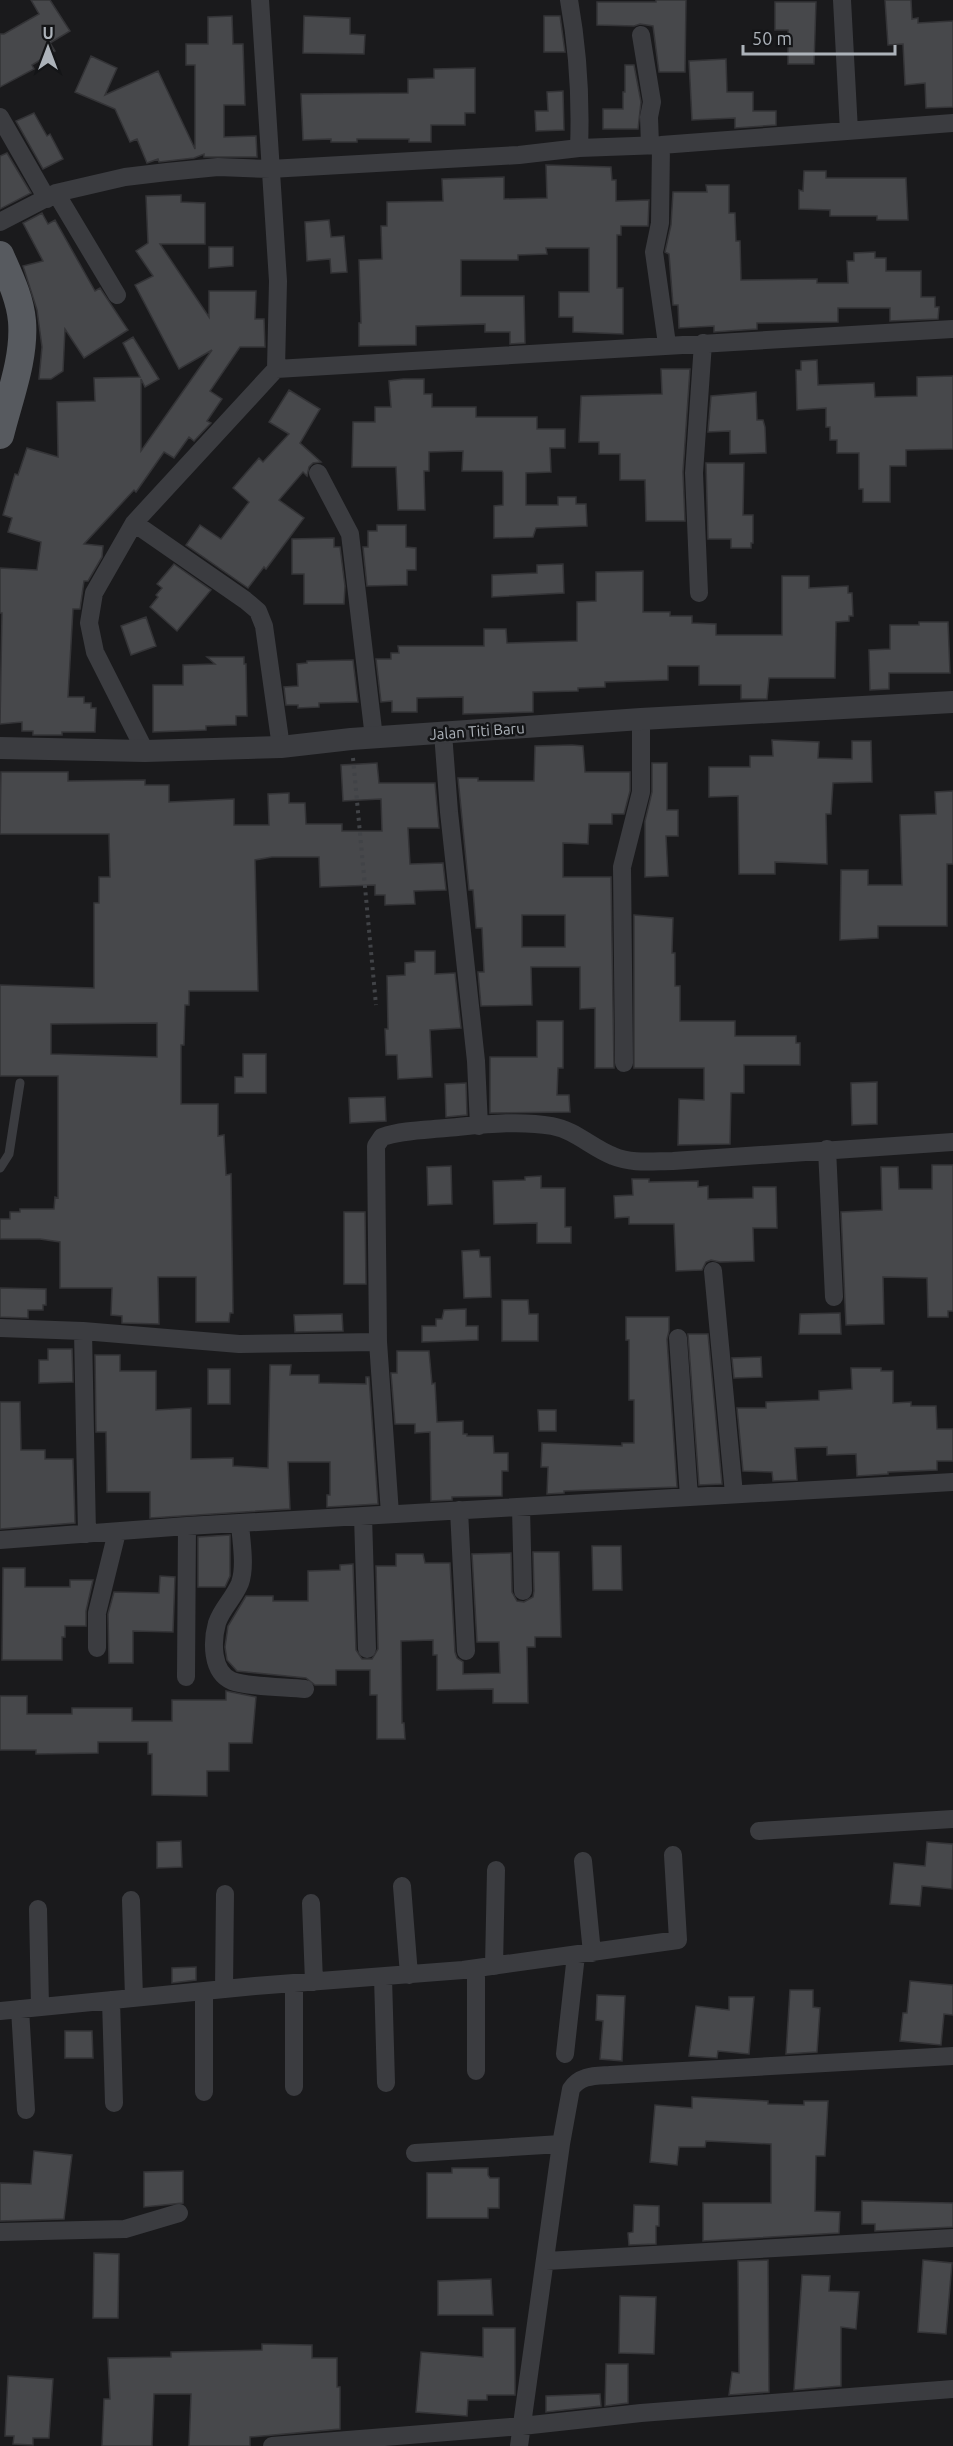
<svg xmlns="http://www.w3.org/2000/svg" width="953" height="2446" font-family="Ubuntu,sans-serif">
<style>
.building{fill:#47484b;stroke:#343437;stroke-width:1.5;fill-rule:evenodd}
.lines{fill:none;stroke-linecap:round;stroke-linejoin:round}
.path{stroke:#414347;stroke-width:4;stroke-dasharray:3 4.5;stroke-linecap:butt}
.service{stroke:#3b3c40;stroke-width:9}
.minor{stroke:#3b3c40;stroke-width:18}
.tertiary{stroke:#3b3c40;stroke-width:22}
.primary{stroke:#575a5f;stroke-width:28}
.labels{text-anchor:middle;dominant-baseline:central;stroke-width:5;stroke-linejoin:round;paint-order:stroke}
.street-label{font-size:15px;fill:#adb3ba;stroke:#141517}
</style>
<rect width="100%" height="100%" fill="#1a1a1c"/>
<path class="building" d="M31,0H50L70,31L50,43L55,51L32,65L34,69L0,87V34H4L39,14Z
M656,0H686L685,72H659L653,26L640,24L634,26L597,25V2H656Z
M885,0H911L912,19L918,18V23L953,21V107L926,108L925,83L905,85L903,44L888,45Z
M775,2H816L814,64H788V30H775Z
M232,16L233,44H243L245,105H224V137L256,136L257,157H204V154L194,158L159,162L158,159L147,163L137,139L130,142L115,109L75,92L91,56L117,68L105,95L158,71L195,149V65H186V44H208V17Z
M304,16L350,18V34L365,35L364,54L303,53Z
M544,16H560L565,52H544Z
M726,59L727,92H753V111H776V125L735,128V118L692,120L689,61Z
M625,65H634L641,102L638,129H603V109H623V92H625Z
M475,68V113H465V125H431V142H409V139H357V142H331V139L303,140L301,94L408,93V79L434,78V69Z
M563,91L564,130L536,131L535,111H548L547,92Z
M34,113L47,136L50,134L63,159L43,169L16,121Z
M7,153L31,193L0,209V156Z
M546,165L611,167L612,180H616V201L649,200L648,226H621V235H617V288H623V334L573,332V317H559V292H589V248H546L547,254L518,255V260H461V296H524L525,343L510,344V332H485V324L416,326V345L359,346V323H361L359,260L382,259L381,226H387V202L443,201L442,179L504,177V199L547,198Z
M804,171H826V178H906L908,220H877V216H830V210L799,209V190L803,191Z
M706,185H729V213H735L736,241H740L741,280L817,279V283H848L847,261H854V253L875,252V258H886V271H921V297H935V307H939L938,319L890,321V308H838V322L757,323V329L714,332V326L679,328L678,305H673L669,254L665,252L671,225L673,192H707Z
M181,195V202L205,203V244H160L209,317V291H256L255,319H264L265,347H240L210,391L222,399L207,421L211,423L194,441L189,437L174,458L164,452L136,492L134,490L84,544L103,546L102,557L88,581H84L80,609H73L68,697H84V703H91V708H96L95,732H62V735H33V731H22V722L0,724L2,613H0V568L37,570L41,542L8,532L12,518L3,515L15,474L18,475L27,448L58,457L57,402L95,401L94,378L140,377L123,343L133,337L159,379L145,387L141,379V451L212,350L179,369L135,285L153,276L136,251L148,243L146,196Z
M42,213L48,224L55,220L95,291L100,288L128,330L84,358L65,329L63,371L51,379H39L42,347L37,310L23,266L43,261L23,223Z
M329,220L331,237L344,236L347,272L331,273L330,259L307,261L305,222Z
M209,247H233V266L209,268Z
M817,360L818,385L874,383L875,397L917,396V377L953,376V449L906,450V466H890V502H863V489H859V453H837V440H830V427H826V408L797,410L796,370H801V361Z
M661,369H690L683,472L685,521H646L645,480H620V454H599V442H579L581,396L662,394Z
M403,379H424V394H432V407H476V417H537V429H565V448H550L551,472L526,473V505H558V497H576V504H586L587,526L536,528L533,537L494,538V506L503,505V473L502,471H462L463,451L429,452V471H424L425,510H398L396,467H352L353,422H375V407H391L389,381Z
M289,390L320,409L300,443L321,462L313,463L309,467L307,476L303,472L279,500L304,518L266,569L264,567L248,588L186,545L200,525L221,539L249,502L233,488L259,458L263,462L289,434L269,422Z
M756,392L757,420H763L765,427L766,453L730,454V431L708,432L711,396Z
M706,463H744L743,515H753V543H751V548H731V539H708Z
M377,525H406V547L416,548V570H407V585L367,586L363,547H368V531H377Z
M334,538V547H340L345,586L344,604H304V574H292V539Z
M174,564L211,590L177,631L150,607L158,597L156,595L162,588L157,584Z
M563,564L564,593L492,597V575L537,573V565Z
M643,571V612H670V616H692V623L716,624V635H782V576H809V588L848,586V593H852L853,616H849V621L836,622L835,678H769L767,699H741V685H699V666H668V680L605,682V687L578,688V691L533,692V712L463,714V697L417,698V712H392V701L381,702L376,659H391V653H399L398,646H484V629H506L507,643L577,641V602L596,601V572Z
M146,617L156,646L131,655L121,626Z
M919,622H948L950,673H889V689L870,690L869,650L890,649V625H919Z
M207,657H244V664H246L247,716H236V725L206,726V730L153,732V685H183V665L215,664Z
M353,660L358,702L319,703V707L298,708V705H286L284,687L298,686L297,664L307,663V661Z
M772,740L819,742L818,758L852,759V741H871L872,782L833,783L831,814H826L827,864L775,862V874H739L738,796L709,797V767H750V756H773Z
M572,745L583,746L585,772H630V791L624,814H612V824H589L588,844L563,843V877H611L614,1068H595V1008L580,1009V967H531L532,1005L481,1006L478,972H484L482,928H476L473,890H469L458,778H478V781H534L535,746ZM522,915H565V947H522Z
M377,763L379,783H435L439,828H408L410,864L443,863L446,890L414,891L415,904L385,905V895H375V885L320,887L319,857H272L255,860L258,991H189V1005H185L184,1045H181V1104H218V1136L224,1135L226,1175L231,1174L233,1313H230L229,1322H196V1277H158L159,1324L122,1323V1316L111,1315L112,1288H60V1242L40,1239H0V1219H10V1212H20V1209H54L55,1197L58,1198V1076H0V985L94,988V903H99V877H110L109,834H0L1,772H68V781L145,780V785H169V802L234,799V825H269L268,794L289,793V803H305L306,824H342V831H382L381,799L343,801L341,765ZM157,1023V1057L51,1054V1024Z
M652,763H667V810H678V836H666L668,876L645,877V821L652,792Z
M953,791V864H947V926H878V938L840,940L841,870H868V885H902L900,815L936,814L935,792Z
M634,915L673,918L672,953H675V986H680V1021H735V1036H796V1043H800V1065H744V1093H731L730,1144L678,1145L679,1099L704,1100V1068H634Z
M415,951H435V974L455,973L461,1028L430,1030L432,1077L398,1079L397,1055H386L385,1029H388L387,976L405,975V963L415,962Z
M537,1021H563V1068H558L557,1095H569L570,1112L490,1113V1057H537Z
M243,1054H266V1093H235V1077H243Z
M877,1082V1124L852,1125L851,1083Z
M466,1083L467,1115L446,1117L445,1084Z
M385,1097L386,1121L350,1123L349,1098Z
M932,1165H953V1311H948V1317H928L927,1278L883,1277L884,1324L846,1325L841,1212L882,1210L881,1167H898L899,1189H932Z
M451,1166L452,1204L428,1205L427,1167Z
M541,1176V1188H565V1227H571V1243H537V1223L494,1224L493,1181L525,1180V1177Z
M632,1179H649V1182L698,1181V1187L708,1186V1199L753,1198V1187H776L777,1228H753L754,1261L720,1262L711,1260L706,1262L702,1270L676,1271L674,1224H629V1217L615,1218L614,1196L633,1195Z
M344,1212H365L366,1284H344Z
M479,1250L480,1257H490L491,1297L464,1298L462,1251Z
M0,1288L46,1289V1305H43V1310H28V1318L0,1317Z
M502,1300H528L529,1314H538V1341H502Z
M466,1309V1326H478V1340L422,1342V1326H436V1319H442L444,1310Z
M840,1313L841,1334H799L800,1314Z
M342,1314L343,1331L295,1332L294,1315Z
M626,1317H669V1331L667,1339L677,1487L564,1491V1493L547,1494L548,1467H541L542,1443L622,1446V1443H634V1400H629V1340H626Z
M688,1334H708L722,1484L699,1485Z
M48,1349H72L73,1382L39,1383V1360H48Z
M397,1351H429L432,1384L435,1383L437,1422L463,1421V1434H467V1436H493L494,1453H508V1471H502V1496L452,1497V1500L431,1501L430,1432L415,1433V1424H395L391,1373H397Z
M95,1355H120V1371H156V1410L191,1408V1459L233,1458V1466L268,1468L270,1365H291L290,1375H319V1383L366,1384V1377H369L378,1504L327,1507V1495H330V1462H288L290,1509L150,1518V1492H107L106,1432H96Z
M761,1357L762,1377L734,1378L732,1358Z
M851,1368H881V1371H893V1403L911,1402V1406H936L937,1429H953V1461H937V1470L888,1472V1474L857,1476L856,1454L827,1455V1447L795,1448L797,1480L773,1481L772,1472L743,1471L737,1408H766V1402L819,1400V1391L852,1389Z
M208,1369H230V1404H208Z
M0,1402H20L21,1450H45V1459H73L75,1523L0,1529Z
M538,1410H556V1431H539Z
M230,1535V1576L225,1587H198V1537Z
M592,1546H621L622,1590H593Z
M533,1552H559L561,1637H535V1647H527L528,1703H493V1689L437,1690V1655H433V1640L401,1641L402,1723H404L405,1739H377V1695H370V1670H336V1685H315L306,1678L237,1671L227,1660L225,1647L228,1626L246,1596H273V1601H308V1571L340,1570V1565L353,1564L356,1650L362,1659H372L378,1649L376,1566H396V1554H423L425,1563H450L455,1652L457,1658L463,1662V1674L500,1673L499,1642H477L472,1554L511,1553L512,1592L517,1601L524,1602L533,1597L534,1591Z
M3,1568H25V1587H70V1580H93L86,1611V1626H65V1637H62V1660H2Z
M160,1576L175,1577L173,1632L133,1631V1663H109L108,1614L114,1592L159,1593Z
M226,1691L256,1697L252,1743H229V1771H207V1796L152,1795V1754H148V1742H98V1753L36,1754V1750H0V1696H27V1714H72V1708H132V1721H172V1700H226Z
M181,1841L182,1867L157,1868V1842Z
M927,1842L953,1844L952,1889L922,1886L920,1906L890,1904L894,1863L925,1866Z
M196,1967V1980L172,1983V1968Z
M910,1981L953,1985V2015L944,2014L941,2045L900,2041L903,2013H907Z
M790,1990H813V2007L820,2008L817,2052L786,2054Z
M597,1995L625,1996L622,2061L600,2059L603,2021L596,2020Z
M729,1997H754L749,2054L718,2051L717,2058L689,2056L696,2006L729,2010Z
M65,2031H92L93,2058H65Z
M692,2097L768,2101V2104L804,2105V2101H828L825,2156H816L815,2211L840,2212L839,2233L703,2241V2203H771V2144L706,2141L705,2147H679L677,2165L650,2162L655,2105L692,2108Z
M34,2151L72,2155L64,2219L0,2221V2183L31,2184Z
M452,2168H488V2175L490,2178H499V2208H488V2218H427V2173H452Z
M183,2171V2203L144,2207V2172Z
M862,2201L953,2203V2227L875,2231V2224H862Z
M634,2205L659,2206V2226H656V2244L629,2245L628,2233L633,2232Z
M94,2253L119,2254L118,2318H93Z
M768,2260L769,2392L729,2395L732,2372L739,2373L738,2261Z
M923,2260L952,2263L946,2334L918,2332Z
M802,2275L830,2276L829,2291L859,2292L856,2329L841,2327V2386L794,2390Z
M491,2279L493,2315H438V2281Z
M620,2296L656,2297L654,2354L619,2353Z
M483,2328H515V2395H487V2400H468L467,2416L416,2412L421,2352L483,2357Z
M262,2344L312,2345V2358H337V2387H340V2429L250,2437V2446H189L191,2394H154L152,2446H102L104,2399H110L108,2358L171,2357V2352L262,2350Z
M606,2364H628V2403L605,2406Z
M8,2376L53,2379L49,2438H33V2445L13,2444L14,2436H5Z
M600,2394L601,2406L546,2412V2396Z"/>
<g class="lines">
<path class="path" d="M353,758L376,1005"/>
<path class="service" d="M0,1168L9,1154L20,1083"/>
<path class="minor" d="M569,0C578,50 581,97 579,148
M842,0L849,131
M641,35L652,102L649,117L650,145
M0,117L47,199
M661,145L660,223L654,252L667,344
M56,193L117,295
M0,222L56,193L125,177L167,172L218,167L270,169L519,155L579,148L661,145L953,123
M276,369L953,329
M318,473L350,534L374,738
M134,523L245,600L258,611L264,626L281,747
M699,593L694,473L703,343
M443,733L449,812L476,1061L479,1126
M145,751L95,652L89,623L94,593L134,523L276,369L278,281L260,0
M624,1063L622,867L641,792V719
M827,1149L834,1297
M713,1271L734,1494
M0,1328L83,1331L239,1344L378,1342
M83,1331L87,1534
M678,1338L689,1497
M521,1508L523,1591
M459,1510L466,1651
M390,1514L378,1342L376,1146L382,1137C403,1130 425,1130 446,1128C480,1125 518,1120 552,1126C575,1130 592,1148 613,1156C632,1164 653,1161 673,1161L953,1142
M363,1516L367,1649
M240,1523C241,1541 246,1566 240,1583C234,1598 222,1608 217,1623C212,1641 211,1672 232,1681C248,1687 286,1687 305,1689
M0,1540L187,1526L953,1482
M97,1648V1613L117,1532
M186,1677L187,1526
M759,1831L953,1819
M583,1861L592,1953
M402,1886L409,1975
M131,1900L134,1998
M311,1903L314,1982
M38,1909L40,2007
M494,1966L496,1870
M383,1977L386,2083
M224,1989L225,1894
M204,1991V2092
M111,2000L114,2103
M20,2009L26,2110
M0,2011L255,1986L463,1970L678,1940L673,1855
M565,2054L576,1955
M476,2071V1969
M294,2087V1983
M415,2153L561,2144
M0,2232L125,2229L179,2213
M546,2261L953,2238
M272,2446L522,2426L641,2413L953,2389
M519,2446L561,2144L571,2089C580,2075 595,2076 610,2075L953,2056"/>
<path class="tertiary" d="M0,748L145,751L281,747L351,739L641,719L953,702"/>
<path class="primary" d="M0,255C9,276 20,298 22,321C25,359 9,398 0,435"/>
</g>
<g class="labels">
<g class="street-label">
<text transform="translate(477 731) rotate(-4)">Jalan Titi Baru</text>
</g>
</g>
<g transform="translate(48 48)" stroke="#141517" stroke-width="4.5" paint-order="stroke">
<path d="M0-4.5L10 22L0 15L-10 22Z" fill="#adb3ba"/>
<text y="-9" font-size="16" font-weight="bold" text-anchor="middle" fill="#adb3ba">U</text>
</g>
<path d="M743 45v9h152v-9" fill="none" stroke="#adb3ba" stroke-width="3"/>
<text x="752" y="45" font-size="18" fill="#adb3ba" stroke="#141517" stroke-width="4.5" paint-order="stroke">50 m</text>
</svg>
